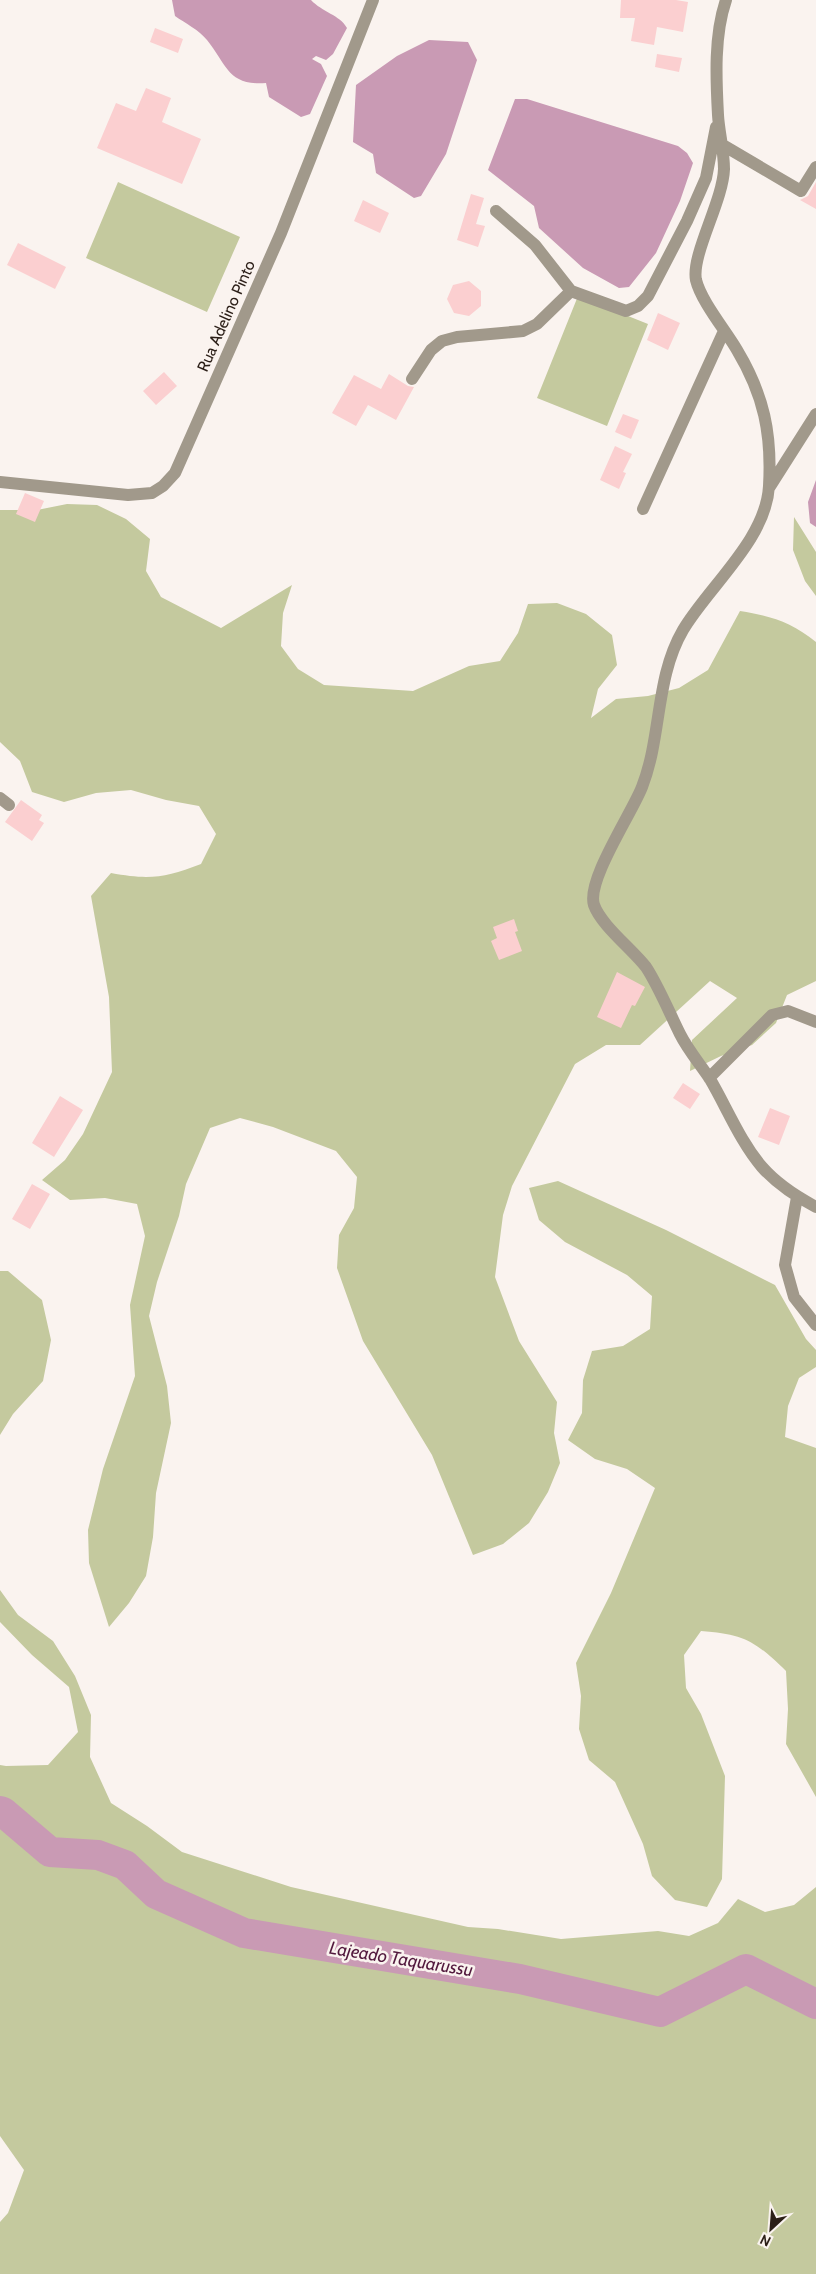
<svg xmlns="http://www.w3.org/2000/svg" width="816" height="2274" font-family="Cabin,sans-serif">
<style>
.green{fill:#c4c99e}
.water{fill:#c99ab4}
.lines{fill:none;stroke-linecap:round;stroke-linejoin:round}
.river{stroke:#c99ab4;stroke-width:30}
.building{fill:#fbcfd0}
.minor{stroke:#a1998b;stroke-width:12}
.labels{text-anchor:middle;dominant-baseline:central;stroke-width:5;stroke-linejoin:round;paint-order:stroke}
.street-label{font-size:16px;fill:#2b1e17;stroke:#faf3ef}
.water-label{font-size:18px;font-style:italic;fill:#52193d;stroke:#faf3ef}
</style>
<rect width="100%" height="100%" fill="#faf3ef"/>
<path class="green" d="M118,182L240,237L207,312L86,258Z
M578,296L648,324L607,426L537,398Z
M67,504L97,505L126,519L150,539L146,571L161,597L221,628L292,585L283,613L281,646L298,669L324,685L413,691L469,666L500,661L518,633L528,604L557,603L586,614L612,635L617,665L598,689L591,718L616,699L648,696L679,688L708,670L740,611C771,616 791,622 816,642V981L787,995L776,1023L752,1045L721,1056L690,1071L692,1040L737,998L710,981L640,1045H606L575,1064L512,1186L503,1215L495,1277L519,1341L557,1402L554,1433L560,1463L548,1492L529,1523L503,1544L473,1555L432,1455L363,1341L337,1268L339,1235L354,1208L357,1177L336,1151L273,1127L240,1118L210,1128L186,1184L179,1216L157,1282L149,1316L167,1386L171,1423L156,1493L153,1537L146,1576L129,1603L109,1627L89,1563L88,1530L103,1469L135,1376L130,1305L145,1236L137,1204L105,1198L70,1200L42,1180L65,1160L83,1134L112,1072L109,997L91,896L111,873C149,880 165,878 201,864L216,834L199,806L166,800L131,790L96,793L64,802L32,792L20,761L0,742V510H37Z
M794,517L816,552V596L805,581L793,550Z
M558,1181L666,1230L775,1285L806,1339L816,1350V1367L799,1378L788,1406L785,1437L816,1448V1797L786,1744L788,1709L786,1671C755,1641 744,1634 701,1631L684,1655L686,1688L701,1714L725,1776L722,1879L707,1907L675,1900L652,1876L643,1844L615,1782L589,1760L579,1729L581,1696L576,1663L611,1593L655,1488L627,1469L595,1459L568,1440L582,1413L583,1380L592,1351L623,1346L650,1329L652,1296L627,1275L565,1242L539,1220L529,1188Z
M0,1271H8L42,1300L51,1340L43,1381L13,1414L0,1435Z
M0,1590L18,1615L53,1641L75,1676L91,1715L90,1757L111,1803L147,1826L182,1852L291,1887L468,1927L498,1929L561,1939L658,1931L689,1936L718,1923L738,1899L765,1912L794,1905L816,1887V2274H0V2222L8,2213L24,2170L0,2136V1765L6,1766L48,1765L78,1732L69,1687L32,1655L0,1622Z"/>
<path class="water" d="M172,0H311C322,12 340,15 347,28L333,54L326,60L316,56L312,59L321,64L327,76L310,114L301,117L269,97L266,83C228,86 227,65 207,40C199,30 185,23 175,16Z
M429,40L468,42L477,60L446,154L421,196L414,198L376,173L373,154L353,142L356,85L397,56Z
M515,99H527L678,146L687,153L693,163L680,201L656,253L629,287L619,288L583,268L539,228L534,206L488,170Z
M816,480V527L810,523L808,502Z"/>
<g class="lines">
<path class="river" d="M0,1811L3,1812L50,1852L98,1855L125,1865L156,1894L244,1933L520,1979L660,2012L746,1969L816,2004"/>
</g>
<path class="building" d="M621,0H676L688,2L683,32L657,27L654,45L631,41L635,18H620Z
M155,28L183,39L178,53L150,42Z
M657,54L682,58L679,72L655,67Z
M146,88L171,98L162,122L201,139L182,184L97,148L116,103L136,111Z
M816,182V209L800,200L808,196Z
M471,194L484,198L476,224L485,226L478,247L457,240Z
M363,200L389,213L380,233L354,221Z
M18,243L66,267L55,289L7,265Z
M469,281L481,291V306L469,316L454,313L447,299L453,285Z
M658,313L680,323L668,350L647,340Z
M164,372L177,386L156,405L143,391Z
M389,374L408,386L414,387L396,420L368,405L356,426L332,413L354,375L381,389Z
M623,414L639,420L631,439L615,432Z
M615,446L632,454L623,472L626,473L619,489L600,480Z
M25,493L44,501L35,522L16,514Z
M21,800L42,815L39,820L44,823L32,841L5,822Z
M514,919L518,931L515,932L522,951L499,960L491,941L497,938L493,927Z
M617,972L645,987L635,1006L632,1005L621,1028L597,1017Z
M683,1083L700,1094L690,1109L673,1098Z
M60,1096L83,1110L54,1157L32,1143Z
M770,1108L790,1116L779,1145L758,1137Z
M32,1184L50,1194L30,1229L12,1219Z"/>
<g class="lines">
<path class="minor" d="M726,0C714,35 716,78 718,115C719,132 724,151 724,169C723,201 691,255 696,280C701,301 726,331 737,350C764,395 772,434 769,486C766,540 709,586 683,630C655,678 662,736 642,787C632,813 586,881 594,905C601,925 632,949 646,967C659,987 669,1012 680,1034C688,1050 700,1064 710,1079C727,1108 740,1141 762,1167C776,1183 797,1197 816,1207
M721,144L801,191L816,167
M496,211L535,245L571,291
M412,379L431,350L442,341L457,337L523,331L537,324L571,291L626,311L638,306L648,296L687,221L706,178L716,127
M0,482L128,495L152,493L163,486L175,473L281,233L373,0
M769,488L816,414
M643,509L724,331
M0,798L9,805
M709,1078L772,1015L788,1011L816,1022
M797,1197L785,1265L794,1297L816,1325"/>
</g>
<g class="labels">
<g class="street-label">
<text transform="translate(226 316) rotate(-66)">Rua Adelino Pinto</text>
</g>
<g class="water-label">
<text transform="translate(401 1959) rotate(9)">Lajeado Taquarussu</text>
</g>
</g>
<g transform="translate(771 2229) rotate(206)" stroke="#faf3ef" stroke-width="4" paint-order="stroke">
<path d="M0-4L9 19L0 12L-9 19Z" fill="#2b1e17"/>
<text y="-8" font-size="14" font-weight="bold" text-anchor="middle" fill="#2b1e17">N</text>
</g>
</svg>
